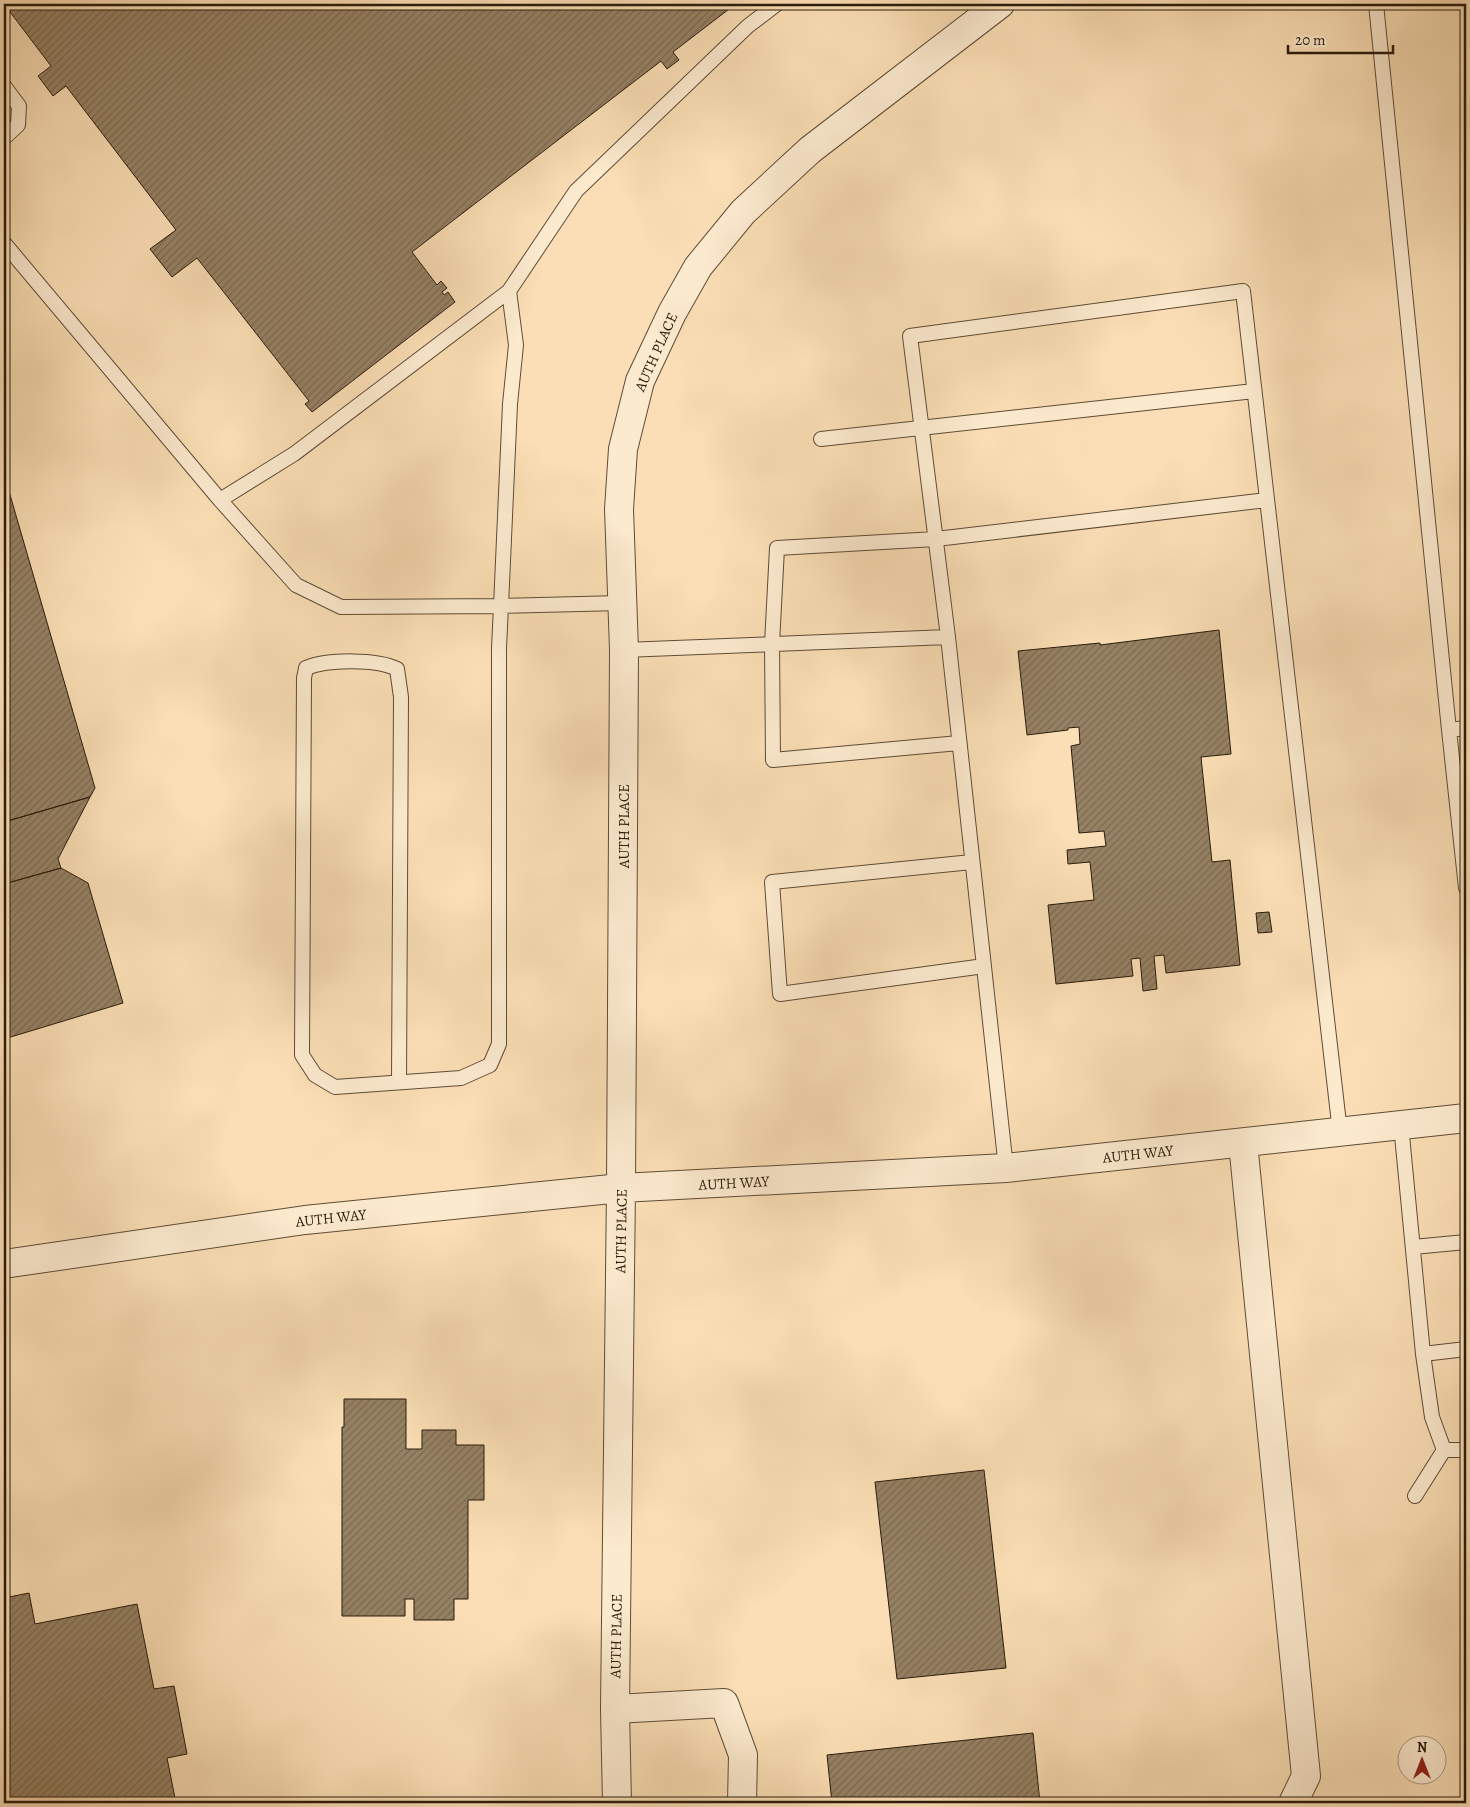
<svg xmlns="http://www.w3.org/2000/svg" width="1470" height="1807" font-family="Alegreya,serif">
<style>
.building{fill:url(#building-hatch);stroke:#291c0c}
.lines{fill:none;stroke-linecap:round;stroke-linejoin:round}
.service-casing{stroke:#5e4c36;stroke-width:16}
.minor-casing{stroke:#5e4c36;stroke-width:30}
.tertiary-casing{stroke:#5e4c36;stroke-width:30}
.service{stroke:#fceacf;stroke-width:14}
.minor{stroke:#fceacf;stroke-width:28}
.tertiary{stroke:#fceacf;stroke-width:28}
.labels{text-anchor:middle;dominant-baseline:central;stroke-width:4;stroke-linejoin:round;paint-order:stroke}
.street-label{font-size:15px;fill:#291c0c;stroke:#fceacf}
</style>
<defs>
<pattern id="building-hatch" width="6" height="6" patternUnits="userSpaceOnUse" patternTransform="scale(1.25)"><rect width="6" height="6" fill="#968164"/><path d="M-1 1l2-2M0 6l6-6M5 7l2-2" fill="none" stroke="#7a6951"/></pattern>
</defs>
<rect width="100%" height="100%" fill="#fbdeb5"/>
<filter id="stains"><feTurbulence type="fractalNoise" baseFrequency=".004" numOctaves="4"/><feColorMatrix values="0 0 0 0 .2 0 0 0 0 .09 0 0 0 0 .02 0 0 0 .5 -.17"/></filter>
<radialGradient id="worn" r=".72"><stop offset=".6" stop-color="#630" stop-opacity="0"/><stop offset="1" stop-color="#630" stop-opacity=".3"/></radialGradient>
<path class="building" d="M4,4H732L733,6L673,52L679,60L667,69L661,61L412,252L437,285L441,281L447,288L442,292L444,295L448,292L455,302L312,412L305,404L309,401L197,258L172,277L150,249L176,230L66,86L53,96L38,76L51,66Z
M4,481H6L95,788L90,797L4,822Z
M1219,630L1231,754L1201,757L1212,862L1230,860L1240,965L1166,973L1164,955L1154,956L1157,989L1143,991L1140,958L1131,959L1133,976L1056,984L1048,905L1094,900L1090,862L1068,864L1067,850L1106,846L1104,831L1079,833L1071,746L1080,744L1079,727L1068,728V730L1027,735L1018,651L1100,643V645Z
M90,797L58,859L61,868L4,884V822Z
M61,868L88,883L123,1003L4,1039V884Z
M1269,912L1272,932L1258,933L1256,913Z
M344,1399H406V1449H422V1430H456V1445H484V1500H468V1599H454V1620H414V1599H405V1616H342V1427H344Z
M984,1470L1006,1668L897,1679L875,1482Z
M29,1593L35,1624L137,1604L154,1689L174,1686L187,1754L167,1758L176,1803H4V1598Z
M1033,1733L1040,1803H832L827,1755Z"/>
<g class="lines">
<defs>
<path id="service" d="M1376,4L1449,730
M4,86L19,106L18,125L4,138
M4,243L220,500L294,454L509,291L576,191L748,26L777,4
M821,439L1254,391
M220,500L296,585L341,607L501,606L510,404L516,345L509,291
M624,650L948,637
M1466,728L1449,730L1466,888
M959,743L773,760L772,644L777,548L936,539L1267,500
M972,862L772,882L780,994L984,966
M399,1082L401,697L397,669C377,659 328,659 306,668L304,678L302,1055L315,1075L335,1087L461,1078L490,1065L499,1044V648L501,606L622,603
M1401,1125L1423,1354L1466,1349
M1006,1168L948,637L910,336L1243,291L1340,1132
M1413,1247L1466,1242
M1423,1354L1432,1417L1444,1450H1466
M1415,1496L1444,1450"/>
<path id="minor" d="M1243,1143L1306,1776L1293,1803
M621,1188L624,650L619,509L623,449L640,381L672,313L698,267L743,212L810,150L1000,4
M615,1709L724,1703L743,1755L742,1803"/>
<path id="tertiary" d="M4,1264L305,1220L621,1188L1006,1168L1466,1118
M617,1803L615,1709L621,1188"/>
</defs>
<use href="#service" class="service-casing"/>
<use href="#minor" class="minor-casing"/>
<use href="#tertiary" class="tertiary-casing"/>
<use href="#service" class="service"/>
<use href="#minor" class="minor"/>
<use href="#tertiary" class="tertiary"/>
</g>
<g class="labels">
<g class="street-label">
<text transform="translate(656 352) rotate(-66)">AUTH PLACE</text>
<text transform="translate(624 826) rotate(-90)">AUTH PLACE</text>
<text transform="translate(1138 1154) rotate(-6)">AUTH WAY</text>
<text transform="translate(734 1183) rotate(-3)">AUTH WAY</text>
<text transform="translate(331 1218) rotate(-6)">AUTH WAY</text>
<text transform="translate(621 1231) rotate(-89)">AUTH PLACE</text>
<text transform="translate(616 1636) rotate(-89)">AUTH PLACE</text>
</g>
</g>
<rect width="1470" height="1807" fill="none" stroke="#fbdeb5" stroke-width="20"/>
<rect x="5" y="5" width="1460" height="1797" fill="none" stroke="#291c0c" stroke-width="2.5"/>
<rect x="10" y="10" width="1450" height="1787" fill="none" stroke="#291c0c"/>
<g transform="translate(1422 1760)"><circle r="24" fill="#fceacf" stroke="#a89881"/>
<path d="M0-4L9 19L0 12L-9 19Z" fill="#8f2418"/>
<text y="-8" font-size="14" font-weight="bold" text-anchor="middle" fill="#291c0c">N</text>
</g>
<path d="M1288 45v8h105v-8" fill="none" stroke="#291c0c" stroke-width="2.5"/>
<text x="1295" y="45" font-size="15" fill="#291c0c" stroke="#fceacf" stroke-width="4" paint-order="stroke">20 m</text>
<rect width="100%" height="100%" filter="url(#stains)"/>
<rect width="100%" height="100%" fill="url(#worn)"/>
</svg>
